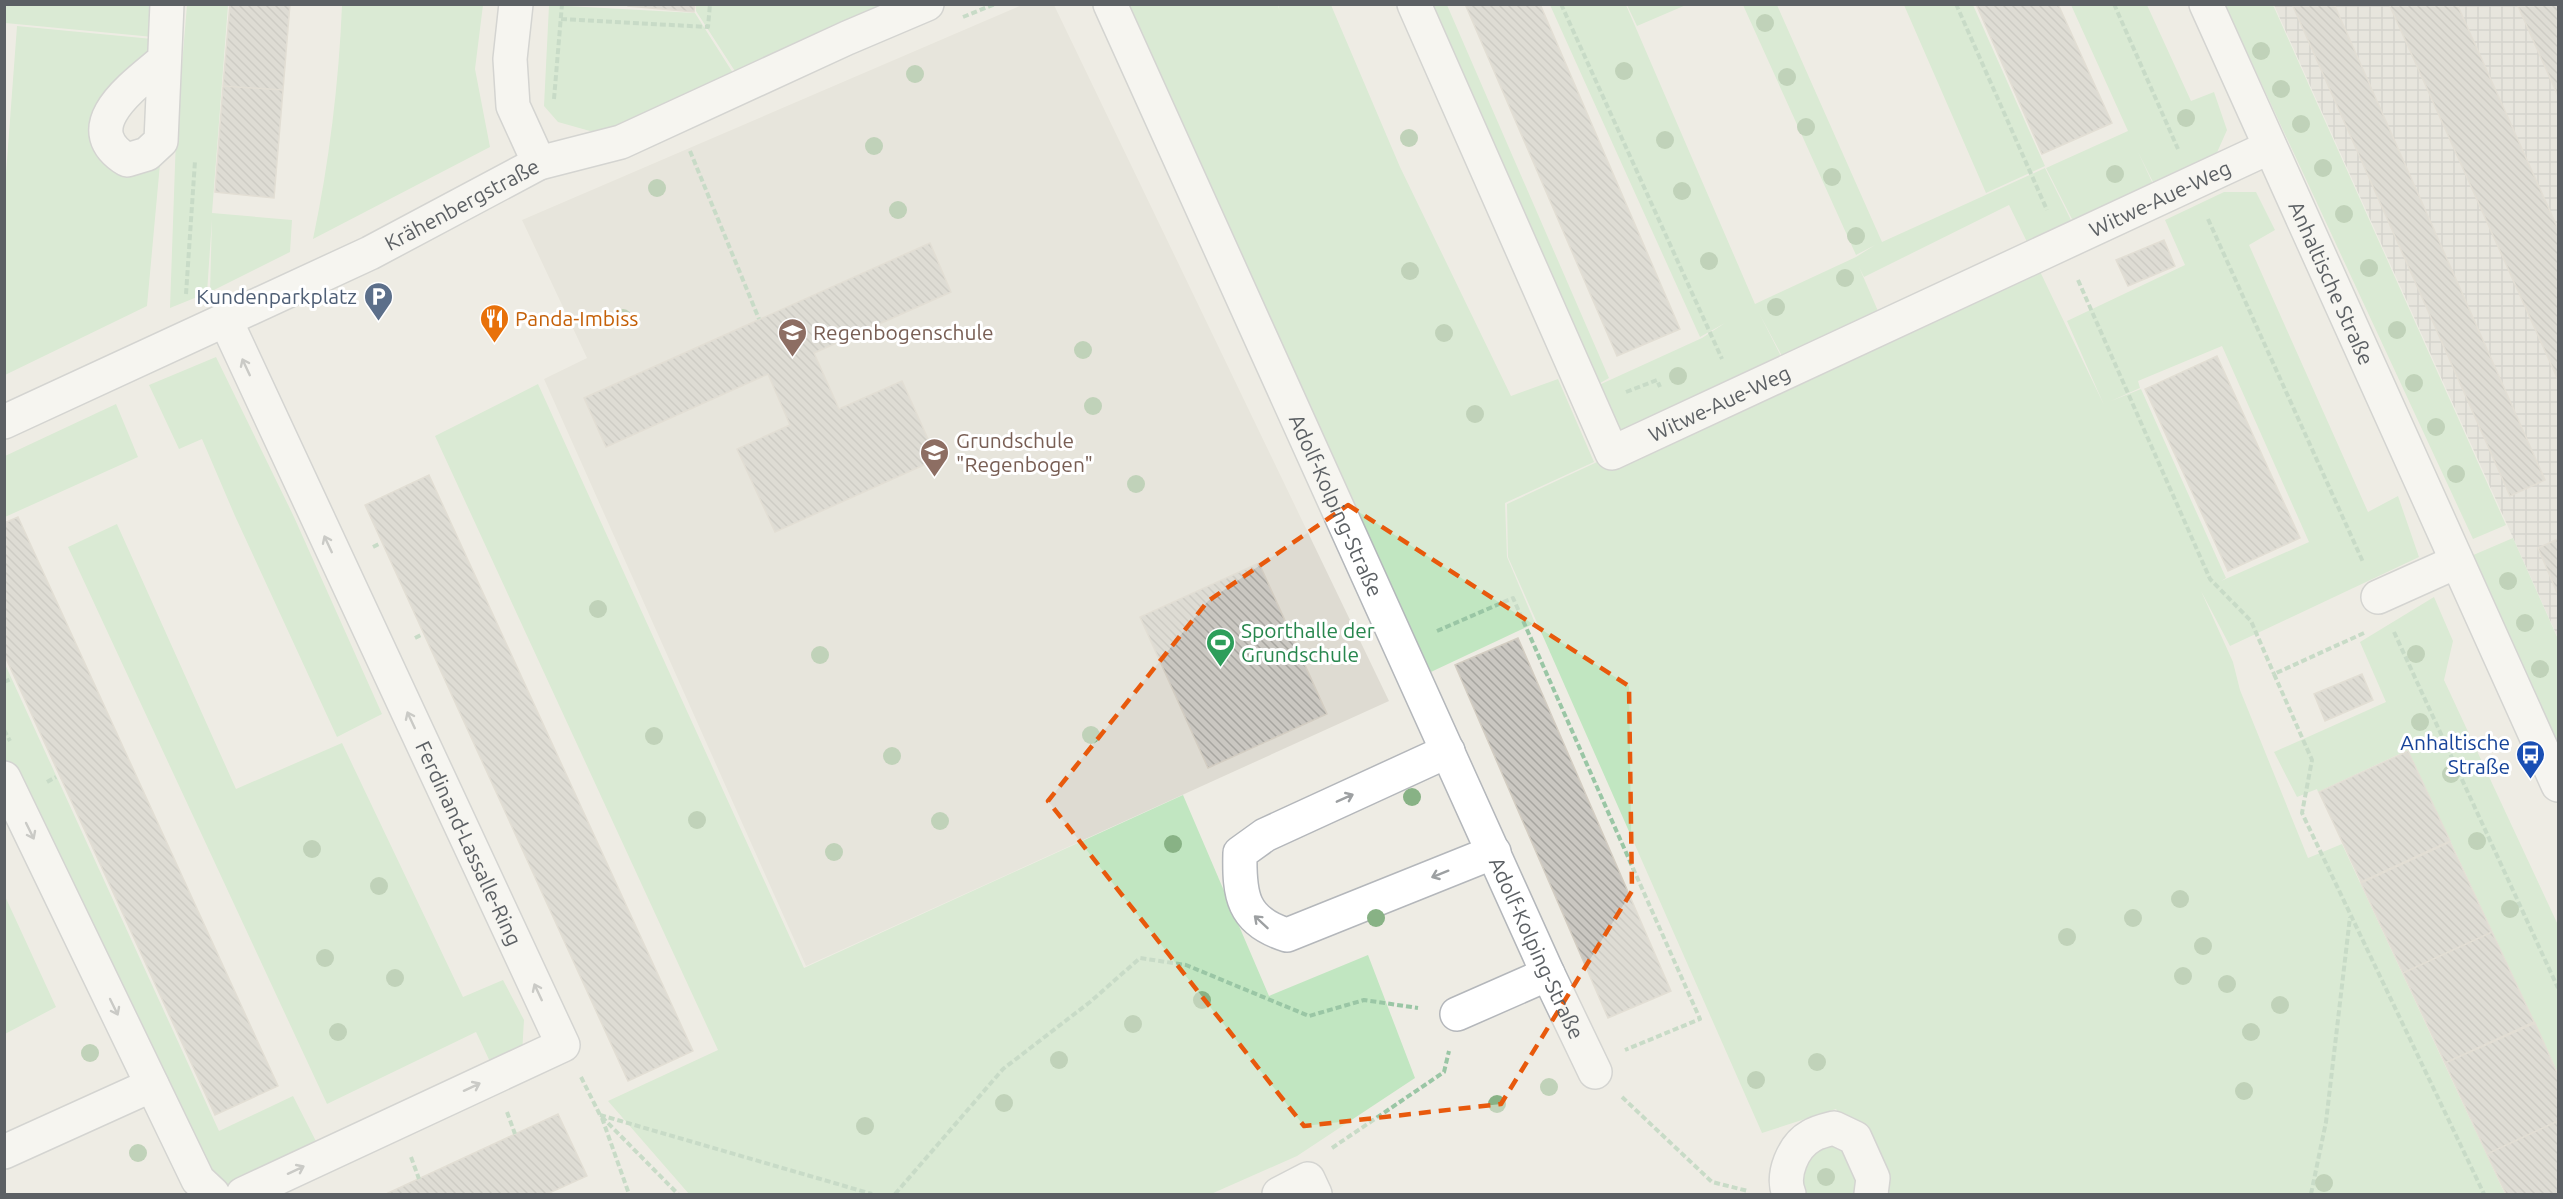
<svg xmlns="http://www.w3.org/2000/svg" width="2563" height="1199" font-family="Ubuntu,sans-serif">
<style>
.industrial{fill:url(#industrial-grid)}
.education{fill:#dedbd2}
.green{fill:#c1e6c1;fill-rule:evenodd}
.building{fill:url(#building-back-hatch);stroke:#d3cdc2;stroke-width:1.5}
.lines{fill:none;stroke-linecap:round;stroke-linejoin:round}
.minor-casing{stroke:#b4b7bb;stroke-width:36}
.path{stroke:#9ac6a5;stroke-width:4;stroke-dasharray:6 3;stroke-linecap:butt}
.minor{stroke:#fff;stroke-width:33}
.tree{fill:#88b285}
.oneway{stroke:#9da0a2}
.marked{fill:none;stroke:#e8590c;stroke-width:4.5;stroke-dasharray:12 8;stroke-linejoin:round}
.labels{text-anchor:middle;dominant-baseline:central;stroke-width:6;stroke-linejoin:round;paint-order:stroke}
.street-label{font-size:21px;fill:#5c6064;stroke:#fff}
.service-label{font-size:21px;fill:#4e5e75;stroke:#fff;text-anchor:end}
.food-label{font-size:21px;fill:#c56008;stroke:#fff;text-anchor:start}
.education-label{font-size:21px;fill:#785e54;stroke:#fff;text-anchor:start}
.leisure-label{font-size:21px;fill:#27864d;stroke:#fff;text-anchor:start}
.transit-label{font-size:21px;fill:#164399;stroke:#fff;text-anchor:end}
</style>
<defs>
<pattern id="industrial-grid" width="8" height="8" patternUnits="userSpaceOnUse" patternTransform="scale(1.5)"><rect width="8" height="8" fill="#dddbd6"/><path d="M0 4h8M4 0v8" fill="none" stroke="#b6b5b1"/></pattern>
<pattern id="building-back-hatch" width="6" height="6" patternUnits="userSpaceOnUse" patternTransform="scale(1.5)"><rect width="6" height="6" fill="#cac7c1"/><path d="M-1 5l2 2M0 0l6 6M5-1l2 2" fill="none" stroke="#a7a5a0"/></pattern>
</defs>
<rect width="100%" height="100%" fill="#eeece4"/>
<path class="industrial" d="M2274,5H2558V638Z"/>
<path class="education" d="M1022,5H1054L1389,701L806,966L544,379L587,358L522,220Z"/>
<path class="green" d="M696,4L920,5L742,82L696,11Z
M1277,4L1280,11L1278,5H1331L1400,167L1511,396L1558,379L1594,462L1505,503L1507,557L1535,623L1416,679L1111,5Z
M4,5H166L164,38L5,23Z
M187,5H228L212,213L292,220L290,252L210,292L212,219L207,293L170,308L176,137Z
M342,5H483L475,69L490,147L313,239C329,164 339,82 342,5Z
M549,5L695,13L740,84L622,140L558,122L544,106Z
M1438,5H1447L1609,378L1588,390L1702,338L1725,323L1700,337L1550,5H1626L1755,304L1856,257L1875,245L1856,255L1743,5H1777L1882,242L2045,168L2072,222L2027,242L2009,205L1864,277L1859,267L1884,325L1789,369L1759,313L1788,370L1612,452L1418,13Z
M1627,5H1686L1637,26Z
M1904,5H1973L2045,166L1986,193Z
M2071,5H2147L2191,101L2214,92L2227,130L2215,157L2154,184L2138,152L2153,184L2073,221L2046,168L2128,131Z
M2225,5H2273L2506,525L2473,539Z
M17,26L163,40L122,96L112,152L162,142L147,306L5,375L4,200Z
M2224,192H2256L2275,230L2249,245L2368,512L2398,496L2419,557L2230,646L2201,591L2233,662L2240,690L2308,858L2342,844L2505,1194H1872L1856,1139L1836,1109L1762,1133L1508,557L1507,504L2034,259L2104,405L2067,321L2185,265L2165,220ZM2222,346L2309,542L2221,581L2226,578L2141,389L2111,401L2140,388L2138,381Z
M216,357L294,517L382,714L337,737L235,516L202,439L179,449L149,385Z
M538,384L804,968L1183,795L1269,996L1368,955L1415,1078L1297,1156L1211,1194H689L608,1101L718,1050L435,436Z
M116,404L138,457L5,517V456Z
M117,524L236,789L342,743L463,997L503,980L524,1020L522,1054L493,1068L476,1032L327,1104L68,547Z
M2513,538L2558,639V781L2457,562Z
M2434,597L2453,641L2444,680L2558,925V1073L2408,750L2318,792L2317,789L2297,797L2274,752L2386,702L2360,642Z
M4,662L219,1131L293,1096L323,1155L218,1194L5,768Z
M4,894L56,1007L5,1034H4Z
M1834,1129L1870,1194H1790V1161Z"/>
<path class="building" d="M230,4H290L283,90L223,86Z
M628,4H695L694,12L628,6Z
M1465,4H1540L1680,329L1617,356Z
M1976,4H2058L2112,123L2042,154Z
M2292,4H2334L2545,480L2510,496Z
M2389,4H2457L2558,229V380Z
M2517,4H2558V96Z
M223,86L283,90L274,198L215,192Z
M2164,240L2175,266L2128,286L2116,260Z
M930,243L951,292L814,353L839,409L902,381L937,459L775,532L737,449L790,425L768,374L606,447L584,398Z
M2217,356L2300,538L2228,571L2145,389Z
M429,475L693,1051L628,1081L365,505Z
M18,517L278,1086L215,1115L4,654V523Z
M2558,539V595L2538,548Z
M1259,563L1327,714L1208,768L1140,617Z
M1518,638L1671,991L1608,1018L1455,665Z
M2362,674L2373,700L2325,721L2314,694Z
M2408,751L2450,841L2361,882L2319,792Z
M2450,842L2492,932L2403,973L2361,883Z
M2492,932L2534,1022L2445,1063L2403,973Z
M2535,1023L2558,1075V1121L2487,1154L2445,1063Z
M558,1114L587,1176L547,1194H386Z
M2558,1121V1194H2506L2487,1154Z"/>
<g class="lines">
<defs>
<g id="minor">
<path d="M516,4L510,59L513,106L539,163"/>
<path id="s1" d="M1110,4L1548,974L1595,1072"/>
<path id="s2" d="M1414,4L1612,453L2270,147"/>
<path id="s3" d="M2206,4L2558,785"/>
<path d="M164,60C136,84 73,127 127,160L147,154L161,141L167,4"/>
<path id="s4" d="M226,321L563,1045L243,1194"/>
<path id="s5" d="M4,422L370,253L539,163L621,142L847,38L927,4"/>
<path d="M2378,597L2456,562"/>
<path d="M1448,751L1265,835L1240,853C1239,895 1242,921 1287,935L1494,852"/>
<path d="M4,778L198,1180L213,1194"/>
<path d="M1457,1014L1548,974"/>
<path d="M4,1152L152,1085"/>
<path d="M1279,1194L1308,1179L1315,1194"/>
<path d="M1789,1194C1781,1175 1793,1146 1811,1136C1817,1132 1826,1130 1834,1128L1855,1138L1873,1178L1871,1194"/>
</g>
</defs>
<use href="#minor" class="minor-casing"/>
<path class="path" d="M1561,4L1722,359
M1956,4L2047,210
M2114,4L2178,149
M963,17L995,4
M561,19L708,27L710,4
M554,99L562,4
M690,151L759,319
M2208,219L2363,562
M2078,280L2210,579L2251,621L2274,674
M186,294L195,161
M1626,392L1657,380L1660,387
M373,547L381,543
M1437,631L1513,598L1700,1019L1625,1050
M2394,632L2558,988
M2364,633L2274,674L2312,760L2302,813L2484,1194
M415,638L423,634
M4,682L11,679
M4,730L10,741
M47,782L56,777
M581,1077L600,1115L678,1194
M1622,1097L1712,1182L1748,1191
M507,1112L515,1134
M600,1115L872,1194
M602,1118L629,1194
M1332,1148L1444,1072L1449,1051
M411,1157L419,1179
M895,1194L1003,1069L1090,1002L1140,958L1186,965L1309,1016L1364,1000L1418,1008
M2311,1194L2326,1122L2350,917"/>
<use href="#minor" class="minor"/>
</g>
<g class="tree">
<circle cx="1765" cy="23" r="9"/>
<circle cx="2261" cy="51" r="9"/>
<circle cx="1624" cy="71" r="9"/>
<circle cx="915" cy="74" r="9"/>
<circle cx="1787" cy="77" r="9"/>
<circle cx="2281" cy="89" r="9"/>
<circle cx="2186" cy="118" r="9"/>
<circle cx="2301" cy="124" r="9"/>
<circle cx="1806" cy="127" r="9"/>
<circle cx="1409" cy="138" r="9"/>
<circle cx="1665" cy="140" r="9"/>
<circle cx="874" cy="146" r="9"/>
<circle cx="2323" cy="168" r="9"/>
<circle cx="2115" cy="174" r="9"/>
<circle cx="1832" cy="177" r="9"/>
<circle cx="657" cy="188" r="9"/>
<circle cx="1682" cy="191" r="9"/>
<circle cx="898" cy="210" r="9"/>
<circle cx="2344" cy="214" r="9"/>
<circle cx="1856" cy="236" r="9"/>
<circle cx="1709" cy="261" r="9"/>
<circle cx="2369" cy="268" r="9"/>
<circle cx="1410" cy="271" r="9"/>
<circle cx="1845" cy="278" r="9"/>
<circle cx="1776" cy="307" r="9"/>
<circle cx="623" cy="318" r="9"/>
<circle cx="2397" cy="330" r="9"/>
<circle cx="1444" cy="333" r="9"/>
<circle cx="1083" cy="350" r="9"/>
<circle cx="1678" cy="376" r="9"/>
<circle cx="2414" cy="383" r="9"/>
<circle cx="1093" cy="406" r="9"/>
<circle cx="1475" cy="414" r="9"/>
<circle cx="2436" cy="427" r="9"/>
<circle cx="2456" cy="474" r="9"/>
<circle cx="1136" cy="484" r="9"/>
<circle cx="2508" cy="581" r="9"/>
<circle cx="598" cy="609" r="9"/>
<circle cx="2525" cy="623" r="9"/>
<circle cx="2416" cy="654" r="9"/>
<circle cx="820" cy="655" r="9"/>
<circle cx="2540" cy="669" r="9"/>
<circle cx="2420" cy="722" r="9"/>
<circle cx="1091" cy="735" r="9"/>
<circle cx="654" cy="736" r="9"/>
<circle cx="892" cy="756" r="9"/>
<circle cx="2451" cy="774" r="9"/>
<circle cx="1412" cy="797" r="9"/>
<circle cx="697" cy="820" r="9"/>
<circle cx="940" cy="821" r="9"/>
<circle cx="2477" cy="841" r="9"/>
<circle cx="1173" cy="844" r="9"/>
<circle cx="312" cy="849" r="9"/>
<circle cx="834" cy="852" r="9"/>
<circle cx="379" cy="886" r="9"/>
<circle cx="2180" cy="899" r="9"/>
<circle cx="2510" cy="909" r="9"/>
<circle cx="1376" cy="918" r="9"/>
<circle cx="2133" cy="918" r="9"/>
<circle cx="2067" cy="937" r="9"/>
<circle cx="2203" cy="946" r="9"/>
<circle cx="325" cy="958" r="9"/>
<circle cx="2183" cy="976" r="9"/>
<circle cx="395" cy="978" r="9"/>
<circle cx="2227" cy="984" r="9"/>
<circle cx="1202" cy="1000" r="9"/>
<circle cx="2280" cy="1005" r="9"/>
<circle cx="1133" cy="1024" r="9"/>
<circle cx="338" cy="1032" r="9"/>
<circle cx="2251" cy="1032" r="9"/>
<circle cx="90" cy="1053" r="9"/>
<circle cx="1059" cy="1060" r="9"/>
<circle cx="1817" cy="1062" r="9"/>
<circle cx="1756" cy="1080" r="9"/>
<circle cx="1549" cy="1087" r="9"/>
<circle cx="2244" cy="1091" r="9"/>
<circle cx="1004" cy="1103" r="9"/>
<circle cx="1497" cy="1104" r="9"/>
<circle cx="865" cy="1126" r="9"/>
<circle cx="138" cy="1153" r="9"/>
<circle cx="1826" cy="1177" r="9"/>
<circle cx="2324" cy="1183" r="9"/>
</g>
<defs><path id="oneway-shaft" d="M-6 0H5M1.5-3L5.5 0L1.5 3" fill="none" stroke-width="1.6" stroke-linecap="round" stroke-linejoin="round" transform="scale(1.5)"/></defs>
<g class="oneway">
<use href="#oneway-shaft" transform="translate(246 367) rotate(-115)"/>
<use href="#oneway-shaft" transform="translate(328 544) rotate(-115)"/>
<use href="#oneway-shaft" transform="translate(411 720) rotate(-115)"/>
<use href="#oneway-shaft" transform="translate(1345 798) rotate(-24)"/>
<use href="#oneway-shaft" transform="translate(30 831) rotate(64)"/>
<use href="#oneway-shaft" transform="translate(1440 874) rotate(158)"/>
<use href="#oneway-shaft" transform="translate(1261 922) rotate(-137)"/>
<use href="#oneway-shaft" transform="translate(538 992) rotate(-115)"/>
<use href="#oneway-shaft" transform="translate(114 1007) rotate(64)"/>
<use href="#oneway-shaft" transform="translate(472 1087) rotate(-25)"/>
<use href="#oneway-shaft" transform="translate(296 1170) rotate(-25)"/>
</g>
<path d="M0 0H2563V1199H0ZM1348,505L1629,686L1632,891L1501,1104L1304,1126L1048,801L1208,601Z" fill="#eeece4" fill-opacity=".55" fill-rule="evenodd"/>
<path class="marked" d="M1348,505L1629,686L1632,891L1501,1104L1304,1126L1048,801L1208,601Z"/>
<defs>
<symbol id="parking-pin" viewBox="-11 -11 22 30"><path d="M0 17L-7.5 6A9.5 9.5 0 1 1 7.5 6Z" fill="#5c6f8a" stroke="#fff"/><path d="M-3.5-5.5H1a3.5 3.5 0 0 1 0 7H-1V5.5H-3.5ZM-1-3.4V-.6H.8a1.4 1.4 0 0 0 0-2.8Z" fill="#fff"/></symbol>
<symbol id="restaurant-pin" viewBox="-11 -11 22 30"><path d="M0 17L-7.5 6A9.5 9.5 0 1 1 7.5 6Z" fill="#e8710a" stroke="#fff"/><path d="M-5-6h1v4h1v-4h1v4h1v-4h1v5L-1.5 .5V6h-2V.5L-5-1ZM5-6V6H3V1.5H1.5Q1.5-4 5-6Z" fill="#fff"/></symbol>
<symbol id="school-pin" viewBox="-11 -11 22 30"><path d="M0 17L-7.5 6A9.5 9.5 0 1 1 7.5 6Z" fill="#8d6e63" stroke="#fff"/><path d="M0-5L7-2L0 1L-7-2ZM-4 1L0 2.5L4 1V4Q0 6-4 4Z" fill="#fff"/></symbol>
<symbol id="stadium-pin" viewBox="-11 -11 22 30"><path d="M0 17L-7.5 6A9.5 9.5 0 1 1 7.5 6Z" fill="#2e9e5b" stroke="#fff"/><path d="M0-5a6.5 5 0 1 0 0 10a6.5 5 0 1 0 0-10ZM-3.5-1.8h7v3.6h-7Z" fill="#fff"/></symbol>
<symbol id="bus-pin" viewBox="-11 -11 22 30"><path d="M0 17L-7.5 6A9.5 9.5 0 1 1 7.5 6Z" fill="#1a4fb4" stroke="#fff"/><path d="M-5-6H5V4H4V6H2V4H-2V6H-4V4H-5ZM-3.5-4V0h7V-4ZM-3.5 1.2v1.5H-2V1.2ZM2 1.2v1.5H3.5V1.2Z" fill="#fff"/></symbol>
</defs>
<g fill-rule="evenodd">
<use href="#parking-pin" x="362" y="280" width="33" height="45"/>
<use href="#restaurant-pin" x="478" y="302" width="33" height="45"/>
<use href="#school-pin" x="776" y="316" width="33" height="45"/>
<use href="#school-pin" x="918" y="436" width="33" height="45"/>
<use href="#stadium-pin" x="1204" y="626" width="33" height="45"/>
<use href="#bus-pin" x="2514" y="738" width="33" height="45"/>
</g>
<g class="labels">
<g class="street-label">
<text stroke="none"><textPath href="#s2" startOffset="1095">Witwe-Aue-Weg</textPath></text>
<text stroke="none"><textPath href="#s5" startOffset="507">Krähenbergstraße</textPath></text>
<text stroke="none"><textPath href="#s3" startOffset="306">Anhaltische Straße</textPath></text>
<text stroke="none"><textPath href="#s2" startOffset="609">Witwe-Aue-Weg</textPath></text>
<text stroke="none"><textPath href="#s1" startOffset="550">Adolf-Kolping-Straße</textPath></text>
<text stroke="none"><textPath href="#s4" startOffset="576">Ferdinand-Lassalle-Ring</textPath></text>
<text stroke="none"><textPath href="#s1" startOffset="1036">Adolf-Kolping-Straße</textPath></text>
</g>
<g class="service-label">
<text x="357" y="296">Kundenparkplatz</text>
</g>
<g class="food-label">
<text x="515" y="318">Panda-Imbiss</text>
</g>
<g class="education-label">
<text x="813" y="332">Regenbogenschule</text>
<text x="956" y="440">Grundschule<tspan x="956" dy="24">"Regenbogen"</tspan></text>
</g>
<g class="leisure-label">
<text x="1241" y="630">Sporthalle der<tspan x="1241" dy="24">Grundschule</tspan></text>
</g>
<g class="transit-label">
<text x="2510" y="742">Anhaltische<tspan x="2510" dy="24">Straße</tspan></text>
</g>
</g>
<rect width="2563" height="1199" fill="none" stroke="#5c6064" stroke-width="12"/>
</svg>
